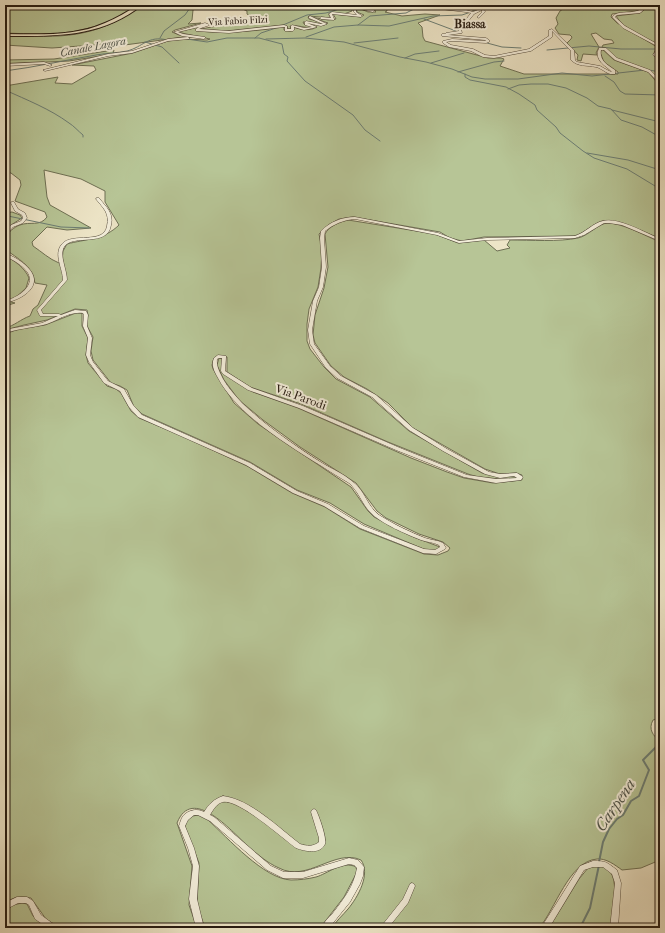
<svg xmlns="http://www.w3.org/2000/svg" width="665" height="933" font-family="'IM FELL French Canon',serif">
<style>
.green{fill:#b7c596;stroke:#6e7054;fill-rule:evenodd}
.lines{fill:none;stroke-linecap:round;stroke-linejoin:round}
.stream-far1{stroke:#6b7d74;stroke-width:1}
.stream{stroke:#6b7d74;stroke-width:2}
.minor-casing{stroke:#584e3f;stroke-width:1}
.major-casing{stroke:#261b12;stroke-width:2}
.minor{fill:#f3eedb;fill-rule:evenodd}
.major{fill:#ede5c7;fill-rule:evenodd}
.labels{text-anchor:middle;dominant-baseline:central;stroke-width:4;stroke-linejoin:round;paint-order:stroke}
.far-street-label{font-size:10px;fill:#261b12;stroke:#f3eedb}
.far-water-label{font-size:11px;font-style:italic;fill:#4e544b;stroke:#f3eedb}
.far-quarter-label{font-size:12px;font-weight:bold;fill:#261b12;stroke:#f3eedb}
.street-label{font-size:12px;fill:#261b12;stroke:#f3eedb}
.near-water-label{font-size:16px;font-style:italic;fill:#4e544b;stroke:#f3eedb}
</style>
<rect width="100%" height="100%" fill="#ede5c7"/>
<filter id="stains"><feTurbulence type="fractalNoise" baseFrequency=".005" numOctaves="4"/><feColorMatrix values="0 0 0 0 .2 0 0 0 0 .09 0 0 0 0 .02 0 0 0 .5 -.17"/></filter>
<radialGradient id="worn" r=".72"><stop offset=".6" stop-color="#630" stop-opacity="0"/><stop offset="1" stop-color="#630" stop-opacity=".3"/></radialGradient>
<path class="green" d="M5,5H136C95,36 55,35 5,33Z
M142,5H200L193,10L192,20L188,24L201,23L175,30L172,32L179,35L196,37L177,38L117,46L109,44L52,48L5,45V36C62,37 94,40 142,5Z
M234,5H373L372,10L355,6L352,7V11L344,14L329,13V15L331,18L309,16L308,17L309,19L324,23C319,25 310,21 303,22L304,24L313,27C305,29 297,24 290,26L291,29H288L287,26L283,25L226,31L201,29L254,19L247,14V11Z
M376,5L386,6L387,11L385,12L402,16L425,14L440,15L418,23L422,27L423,37L425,41L488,58H501L504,59L500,66L524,74H618V72L604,62L600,52L602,49L614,60L648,72L660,86V238C648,234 614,218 602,221C592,224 585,233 574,236L484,237L462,241L450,238L440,232L353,217L339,219L328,225L319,234L322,249L321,268L318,287L309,309L307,324V341L310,349L324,367L336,379L370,397L409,431L482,473L499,477L515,476L517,478L500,479L478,477L468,474L388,442L301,404L250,387L227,372V357L218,356L214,358L212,365L213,369L234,403L258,424L351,487L368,511L374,517L411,536L440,547V548L434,551L426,550L364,524L330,503L297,490L250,462L142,414L134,407L127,390L120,386L111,383L93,360L91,351L93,337L86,324L88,315L87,310L75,309L47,320L24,325L5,330V328C14,326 21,319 30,316L33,309L38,305L47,285L35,283C32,265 18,259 5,249V237C9,232 14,227 20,225C30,221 40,227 47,217L45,212L15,201L21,185L20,180L11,173L5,172V86L58,77L55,83L72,84L96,70L94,66L72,65L133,53L168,41L183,39L207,40L210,39L177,32L198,27L196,30L198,31C227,34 255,31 284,27V30L290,31L294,30L293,27C301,30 311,31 317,27L307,23L324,25L328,23L311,17L328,20L336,19L333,14L361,17L364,15L357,12L356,7L368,12H376L375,11ZM44,170L81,179L105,191V202L119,225C104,240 85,239 67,244L63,251L62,262L59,263C49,259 42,252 33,246L32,242L47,227L67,230L91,228L50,205L47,197Z
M569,5H646L637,11L612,14L611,17L617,23L657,47L653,55L660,60V80C645,65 634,67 617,59C611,55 608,49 602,47L603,45L614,43L612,40L604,39L596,33L591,34L599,47L596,53L597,55L583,54L581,61L577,60L578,55L567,43L571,39L572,37L570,35L559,34L555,28L558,24L556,18L560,11Z
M660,5V45C646,38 624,30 616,16L640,13L649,6Z
M114,50L113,54L69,61L5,64V60L54,59Z
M12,212L20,215L22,218L11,225L5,232V213Z
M348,220L435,234L458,243L484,240L497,251L510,248L507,245L510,240C530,240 559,242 578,238C588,236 599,223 608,223C622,223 646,236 660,242V718L653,720C648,729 653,736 660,741V860L641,868L622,870C615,865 606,858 597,859C569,861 555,910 539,928H332C336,921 343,915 348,909C358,897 371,874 361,860C335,848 307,883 279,868C267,863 256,853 247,845C231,831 192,785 177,823L192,866L189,905L197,928H60L46,919L31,898C21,896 13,897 5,903V334L19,329L45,325L76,313H82V326L88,338L86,355L88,363L107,386L116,389L121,393L131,411L139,418L180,435L247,466L292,493L325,507L360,529L424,554L438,555L448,551L450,548L443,542L419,534L386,518L377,511L356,483L300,447L263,420L239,400L224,380L217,365L219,358L223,359L224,374L253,392L298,408L411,458L447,472L464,478L493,483L522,480V475L516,473L500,474L485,469L413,428L388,403L367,389L344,377L331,366L315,343L313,335L315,315L324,288L328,267L325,234C329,226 340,222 348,220Z
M5,256C14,260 25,268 29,278L26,288L11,302L15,303L5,306Z
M198,815L208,820C228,838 264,879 291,880C299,880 308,879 316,877C327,874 343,860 356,867L357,872L344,897L320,928H205L197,905L199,863L185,827L187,820L193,816Z
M596,866C625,864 612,911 610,928H549L579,879L588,868Z
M22,903L27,904L33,916L46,928H5V912L13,905Z"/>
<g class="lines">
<path class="stream-far1" d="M617,5L627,9
M485,9L499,5
M472,11L480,9
M424,19L456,31
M283,25L307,15L326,13L353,5
M358,25L370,16L406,13L422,5
M306,37L334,27L358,25L389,26L433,16L462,15L471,12
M160,38L164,31L185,15L192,5
M255,38L261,33L276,28
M187,39L207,42L227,38H259L282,44L284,54L288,57L287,61L305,81L353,115L365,130L380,141
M266,39L305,38L344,42L400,57L426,62L452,69L472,77L485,79H518L562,73L592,76L645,70
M145,42L162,47L179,63
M354,43L398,38
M487,43L502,47L521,48
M547,50L589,46L621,49H660
M405,58L415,54L439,51
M431,63L464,53
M649,70L660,72
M5,71C36,67 66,60 96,55C107,53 117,53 127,51C143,47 148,35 167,40
M458,72L494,62L504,61
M5,73V75
M465,74V77L470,80L506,87L519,94L535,105L537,110L556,127L560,133L583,151L594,158L627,169L660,189
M605,76L614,82L620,91L625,94L660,95
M5,81L7,84L5,86
M508,89L519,85L531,84H548L566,88L587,98L598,106L611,109L621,120L642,127L660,137
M5,90C27,100 50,109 69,123C74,126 78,131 83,135V137
M612,110L660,122
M587,153L628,160L660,170
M5,218L8,216L61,227L89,228"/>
<path class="stream" d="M599,862L603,842L609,829L617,819L623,815L631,801L639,796L649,770L643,760L660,743
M580,928L590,908L599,865"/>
<defs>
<path id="minor" d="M373,5H375L374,11L373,12L356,8V12L362,16L361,17L332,14L334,19V20L321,19L320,18L321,17L331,18L329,14L332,12L357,15L354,12L353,6L372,10Z
M384,5C390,5 395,7 401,7V5H403L404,8C398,10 390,8 384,5Z
M414,5H422L466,10L473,12L480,9L472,5H476L484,8L485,12L479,18L477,17L482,12V10L474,14L466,24L460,25L462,33L448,35L486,38L489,40V42L486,43L452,41L446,42L451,45L473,49L485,55L494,56L529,49L549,36V30L552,29L574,50L575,60L577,62L600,66L609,71L612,72C605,65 594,61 599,48H606L617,58L650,70L660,80V83L648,72L615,60L604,50H601C599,60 607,65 615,70V74C606,75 604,69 596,67C587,65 578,67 571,60V51L552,31V37L531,51L494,58L483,57L471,51L449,47L443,43V41L452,39L486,41L485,40L442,36L441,35L442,34H445L446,33L459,31L457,25L464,22L471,13L466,12L415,6Z
M649,5H653L646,8L640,13L617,15L615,17L625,26L659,45L660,50L657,55L660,57V59L653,55L657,49V46L623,28L612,17C618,10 628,14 637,11C641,10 644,6 649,5Z
M310,16L327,24L321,26L307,23L317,27L304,30L294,27V30L293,31H285V27H284L229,33L196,31V29L199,27L178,32L183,34L205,37V38L204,39L182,36L174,32L205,23L210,25L201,28L199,29L229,31L284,25L287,26V29H291V26L292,25L304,28L312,27L305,25V22L306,21L321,24H323L309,18V17Z
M188,37L189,38V39L168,41L132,53L108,56L45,71L43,70L108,54L132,51L168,39Z
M44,62L52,65L50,66L44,64L5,66V64Z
M97,198H99C106,207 114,213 111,225C108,248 73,233 64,247C59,255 67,270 67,280L41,310L43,314H59L61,315L75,310L86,311L88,315L87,326L92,338L90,355L93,362L108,381L124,389L133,405L142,415L250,463L297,491L328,504L364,526L424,549L435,550L440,547L439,545C433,542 427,542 421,540C406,534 382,524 371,513C362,504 359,492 349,483C339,477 329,471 320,465C287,445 236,413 218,378C214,371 211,365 214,358L218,355L226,356V357L225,371L252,388L303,406L400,448L467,475L496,479L517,478L514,476L500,478L485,474L443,451L409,430L372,397L337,378L326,368L310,344L308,330L313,301L319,287L322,267L320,238L321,231C330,222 342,217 355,217L438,233L459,241L487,238L575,236C585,233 593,223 603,221C618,217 646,233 660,239V241L622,225L609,223H604L584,235L575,238L487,240L459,243L437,235L355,219C343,220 334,224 325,231L324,238L326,267L323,287L317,301L312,330L314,344L330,366L341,376L376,395L413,428L447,449L489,472L500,474L517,473L523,477L521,480L496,483L464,477L396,450L299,408L248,390L223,374L221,371L222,358H219L217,359C216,366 220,373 223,379C228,388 235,395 242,403C266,426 294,445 322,463C332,469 344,474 353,482C365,491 367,506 379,515C393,524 410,532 425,538C431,540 437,540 443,543L446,548L445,549L436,554L423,553L360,528L324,506L293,493L246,465L138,417L129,407L120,391L104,383L89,362L86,355L88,338L83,326L84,315L83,313C68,311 56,322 43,325C30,328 17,329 5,333V331L9,329L42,323L58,316H40L37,310L63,280C63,269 53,254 62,244C72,232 104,245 107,226C110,213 103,208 96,199Z
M12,202H14L18,209L25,213L27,218L23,223L13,227L6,235H5V232L11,225L21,221L23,218L22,215L15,211L11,203Z
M5,253C15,257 33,267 34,279C35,293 15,301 5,303V301C16,298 36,287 28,273C23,265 13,260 5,256Z
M223,796C250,799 279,828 300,844C307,846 313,847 319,842V838L311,812L312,810L314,809L316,810C319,816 327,838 325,844C320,855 304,851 296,848C282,838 239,799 223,802C217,803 213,810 210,815L214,817L271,866L284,872H303L349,858L358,860L364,867L363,876L360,884L350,902L329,928H321C324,922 329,917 333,913C344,899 354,886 357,868L354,865L349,864L303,878H283L267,870L210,821L198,815H194L188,820L185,826L194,848L199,866L197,899L204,928H196L189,899L193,866L188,848L179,826C180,823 181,819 183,816C188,810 198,808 204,812C209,804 214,799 223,796Z
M593,861C607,861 606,862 617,870L621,883L618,928H610L615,883L612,874L603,867H593L584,870L549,928H541L580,866Z
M412,883L414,884L415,886L408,903L388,928H380L403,899L410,884Z
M17,897H27L33,901L41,915L56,926L57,928H48L35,919L29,905L26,903H18L5,910V903Z"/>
<path id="major" d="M138,5H142C101,38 55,36 5,36V34C38,34 74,37 105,23C117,18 127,12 138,5Z"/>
</defs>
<use href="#minor" class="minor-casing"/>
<use href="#major" class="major-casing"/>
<use href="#minor" class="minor"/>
<use href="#major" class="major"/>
</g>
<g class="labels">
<g class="far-street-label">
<text transform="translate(238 21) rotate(-3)">Via Fabio Filzi</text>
</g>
<g class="far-water-label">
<text transform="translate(93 47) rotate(-11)">Canale Lagora</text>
</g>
<g class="far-quarter-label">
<text x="470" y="24">Biassa</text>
</g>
<g class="street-label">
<text transform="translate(301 397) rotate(20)">Via Parodi</text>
</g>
<g class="near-water-label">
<text transform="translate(615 805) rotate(-56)">Carpena</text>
</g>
</g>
<rect width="665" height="933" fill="none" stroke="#ede5c7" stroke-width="20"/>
<rect x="6" y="6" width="653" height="921" fill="none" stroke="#261b12" stroke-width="2"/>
<rect x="10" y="10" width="645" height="913" fill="none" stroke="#261b12"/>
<rect width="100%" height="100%" filter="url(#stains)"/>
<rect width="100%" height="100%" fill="url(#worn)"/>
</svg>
